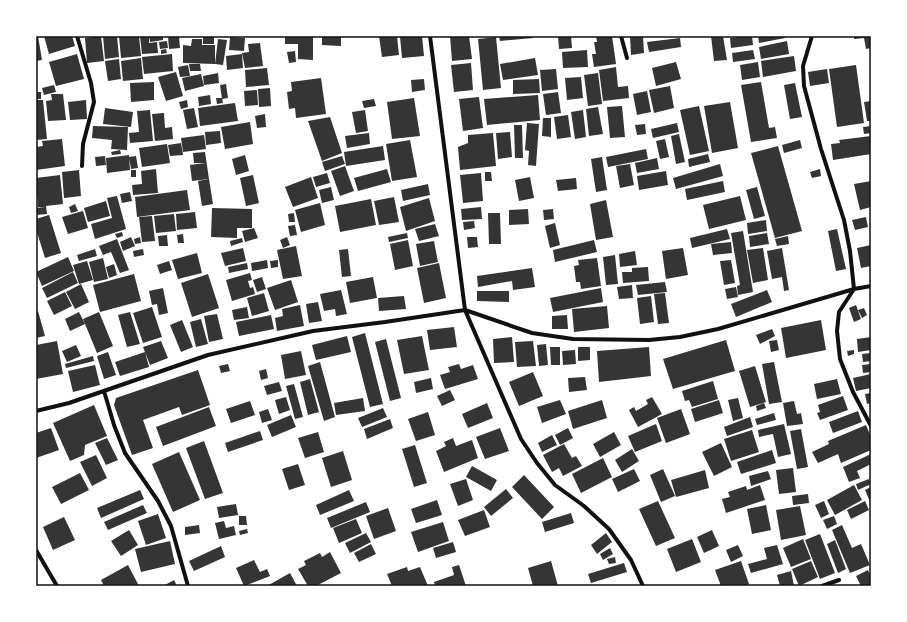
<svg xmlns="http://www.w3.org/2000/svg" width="907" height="622" font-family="Arial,sans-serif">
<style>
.building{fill:#353535}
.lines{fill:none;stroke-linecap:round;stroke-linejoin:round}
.minor{stroke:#111;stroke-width:4}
.neatline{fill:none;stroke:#111;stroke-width:1.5}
</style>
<rect width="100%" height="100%" fill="#fff"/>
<path class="building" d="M36,36H38L42,60L36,61Z
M44,36H72L75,46L49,54Z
M101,36L104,61L87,63L85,38Z
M103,36H117L119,57L105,59Z
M119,36H139L141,56L121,58Z
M140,36H149V43L157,42L158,53L142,54Z
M149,36H163V40L150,42Z
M168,36H179L180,48L169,49Z
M203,36H214V44H203Z
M285,36H313V60L298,59V44H285Z
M322,36H341V46L322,45Z
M379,36H397L399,55L382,57Z
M411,36H422L424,56L402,58L400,37Z
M450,36H469L472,59L452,61Z
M499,36H533V38L500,41Z
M558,36H571L572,48L559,49Z
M596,36H612L616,64L594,67L592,54H596L594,42H597Z
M630,36H643L644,53L631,55Z
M711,36H723L727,60L714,61Z
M748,36H752L753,45L731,48L730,38Z
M758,36H785V38L759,43Z
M854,36H871V48L866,49L864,38L854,39Z
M230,37L245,38L244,51L229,50Z
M496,37L501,88L483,90L478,39Z
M680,38L681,47L649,52L647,42Z
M192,39H202V45H215V64L183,63V45L191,46Z
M218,39L227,40L223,65L215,64Z
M167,41L168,48L160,49L159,42Z
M787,41L789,54L761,59L759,47Z
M260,43L263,66L245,68L242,53L249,52L248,44Z
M166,49L167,53L161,54V50Z
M587,50L588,67L563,68L562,52Z
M753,50L755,59L733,62L732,53Z
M295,51L296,62L289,63L287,52Z
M77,54L84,79L56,86L49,62Z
M172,54L173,71L144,74L142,57Z
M242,54L243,68L227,70L226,56Z
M794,56L796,71L763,77L761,61Z
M141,58L143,79L123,81L121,61Z
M535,58L538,75L503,80L500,64Z
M119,59L121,79L108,81L105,61Z
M676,62L681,79L656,86L652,68Z
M758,62L760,77L742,80L740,65Z
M471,63L473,90L454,92L451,65Z
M189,64H200L201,71H190Z
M188,65L190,76L180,77L178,67Z
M856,65L864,123L837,127L829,69Z
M616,67L618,87L628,86L629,98L603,101L599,70Z
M267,68L269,85L246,87L245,70Z
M556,69L558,89L542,91L540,70Z
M827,69L829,83L810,86L808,72Z
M176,72L183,96L166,101L158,77Z
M218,73L219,83L204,85L203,76Z
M598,73L602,104L588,106L584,75Z
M201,74L204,86L185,91L182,78Z
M581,77L583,98L567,100L565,78Z
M321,78L326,114L296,118L295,108L289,109L287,92L292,91L291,82Z
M424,79L425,90L412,92L411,80Z
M539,79L540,93L513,94V80Z
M154,82V100L131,102L130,83Z
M761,82L769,128L775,127L777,138L751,142L741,85Z
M795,83L802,117L790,119L784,85Z
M226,84L228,98L222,99L220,85Z
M54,85L56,92L44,95L42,88Z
M670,86L674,108L654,113L649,90Z
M270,88L271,106L259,107L258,89Z
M257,90L258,105L245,106L244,91Z
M647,91L651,112L637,115L633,94Z
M36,92H41V99H36Z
M558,92L561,113L546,115L543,94Z
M51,94H63L66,120L48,121L46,101L52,100Z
M210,95L211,104L199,106L198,97Z
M538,95L540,120L487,125L484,99Z
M479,97L483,128L463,131L459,99Z
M216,98H222L223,103L217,104Z
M414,98L420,136L392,139L387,102Z
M374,99L376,106L364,108L362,101Z
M36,100H43L47,139L36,140Z
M86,100L87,119L70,120L68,102Z
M187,100L188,107L181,109L179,102Z
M871,101V121H867L864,102Z
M730,102L738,148L712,153L704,106Z
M235,103L238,121L200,126L198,108Z
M622,106L625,137L610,138L607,107Z
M699,106L709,151L690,155L680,110Z
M598,107L603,134L589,136L586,109Z
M105,108L133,112L131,127L103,124Z
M194,108L198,127L187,129L183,110Z
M150,110L153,141L130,143L129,133L139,132L137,111Z
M365,110L368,131L356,133L352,112Z
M583,110L586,137L575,139L571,112Z
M164,113L165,128L172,127L173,139L155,141L152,114Z
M265,114L266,127L257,128L255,116Z
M568,115L571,137L557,139L554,117Z
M330,117L342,153L322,161L308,121Z
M543,118H551V137L542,136Z
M250,122L253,144L225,149L221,127Z
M527,123L539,124L536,166L528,165L529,151L525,150Z
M677,123L679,132L653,138L651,129Z
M645,124L646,134L637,135L635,125Z
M514,125H522L523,158H515Z
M93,126L128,127L127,150L111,149L112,140L92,138Z
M871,126V133L864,134L863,127Z
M220,131L221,143L206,145L205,132Z
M510,132L512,157L498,159L496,133Z
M369,133L370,144L347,148L345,136Z
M493,133L496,166L460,170L458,147L468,143V135Z
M679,134L685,162L676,164L671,136Z
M204,135L206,149L183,152L181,138Z
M871,136V154L833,160L831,144L840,143L839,140Z
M62,139L65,166L36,170V147L43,146L42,141Z
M665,139L669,157L660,159L656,141Z
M410,140L417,177L392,181L386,144Z
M800,140L802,148L784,153L782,145Z
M181,143L183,155L170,156L168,145Z
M167,144L170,163L142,167L139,148Z
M383,146L385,160L346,166L344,152Z
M778,146L802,231L775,238L751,153Z
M646,149L648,159L608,167L606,157Z
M120,150L121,154L112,155L111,152Z
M205,152L209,179L192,181L190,165L205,163H194L193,153Z
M708,154L710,162L689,167L688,159Z
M129,155L130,170L107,173L106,158Z
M245,155L249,171L236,175L232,159Z
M105,156L106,165L96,166L95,157Z
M136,156L138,168L131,169L129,157Z
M342,156L345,164L325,171L322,162Z
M602,157L607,190L596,192L591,159Z
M657,158L659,169L637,173L635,163Z
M630,164L634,185L620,188L616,166Z
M720,164L723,176L676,189L673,178Z
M345,166L354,191L340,196L331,171Z
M156,169L158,193L133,195L132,185L142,184L141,171Z
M387,169L391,182L358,191L354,178Z
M820,169L821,176L812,178L810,172Z
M79,170L81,196L64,198L62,172Z
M131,170H136V177H131Z
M666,171L668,185L639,190L637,176Z
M485,172H491L492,181H485Z
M327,173L330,183L316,187L313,177Z
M481,173L483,201L463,203L460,175Z
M60,175L63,204L46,206L47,214L36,215V208L45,207H38L36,178Z
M253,175L259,203L246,206L240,178Z
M311,177L318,198L293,207L285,187Z
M530,177L534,198L519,201L515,180Z
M576,178L577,189L558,191L556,180Z
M209,179L213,204L202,206L198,181Z
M723,181L725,192L687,200L685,189Z
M871,181V207L860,210L854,184Z
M428,184L430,195L403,201L401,190Z
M331,187L334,200L322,203L319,190Z
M757,187L765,216L754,219L746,190Z
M187,190L190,210L137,217L135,197Z
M130,192L132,201L122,203L120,194Z
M117,196L126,229L95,239L91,224L112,218L107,198Z
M740,196L746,220L709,229L703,205Z
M394,197L399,222L379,225L374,201Z
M429,198L435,221L406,231L400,207Z
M371,199L376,225L340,232L335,206Z
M606,200L613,237L596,240L590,204Z
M106,201L110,216L88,222L84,208Z
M320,203L325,225L301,232L295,210Z
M75,204L78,211L71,213L69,207Z
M481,207L482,219L462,220L461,209Z
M212,208L252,209V228H237V238L211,237Z
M528,209L529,224L509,225V210Z
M553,209L554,219L544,220L543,210Z
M83,211L88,228L68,234L62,217Z
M195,212L197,228L177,230L176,214Z
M294,213L295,222H289L288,214Z
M488,213H500L501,244H489Z
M174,214L176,231L156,233L154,216Z
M49,215L61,253L45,258L36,229V219Z
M152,216L155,241L142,242L139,217Z
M866,217L868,227L855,230L852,220Z
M766,220L767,231L748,234L747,223Z
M474,221L475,228L464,230L463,222Z
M555,223L560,245L550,248L545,226Z
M435,224L439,236L419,241L415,229Z
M295,225L297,235L290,236L288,226Z
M254,228L258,238L245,242L242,231Z
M727,229L730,239L692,248L690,238Z
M837,229L846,269L836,271L828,231Z
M743,231L753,292L738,295L737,286L740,285L731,233Z
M122,232L123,236L117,238L115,234Z
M407,233L408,238L389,242L388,237Z
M767,233L769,244L750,247L749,236Z
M183,234L184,243H178L177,235Z
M167,235L168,246H159L158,236Z
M788,236L789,244L777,246L775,239Z
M131,237L135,246L123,251L120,242Z
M140,237L141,243L135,244L134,239Z
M287,237L290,245L283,248L280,240Z
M467,237H477L478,247L468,248Z
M242,238L243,242L231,246L230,241Z
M117,239L129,270L120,273L111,252L103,255L99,246Z
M408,240L413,266L395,270L390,244Z
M594,240L597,252L555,262L553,250Z
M434,241L438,262L420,266L416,244Z
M731,242L732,253L713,255L711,244Z
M871,245V266L861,268L857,248Z
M296,246L302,276L283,279L277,250Z
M243,248L246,261L225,266L221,253Z
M683,248L688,275L666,279L662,251Z
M763,248L768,280L753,283L747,250Z
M782,248L789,290L784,291L782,277L772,279L767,251Z
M95,249L97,256L79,261L77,255Z
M143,249L144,255L134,257L133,251Z
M348,249L351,276L342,277L339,250Z
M635,251L637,265L620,267L619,254Z
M197,253L202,273L178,279L172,260Z
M615,255L618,284L606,285L603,257Z
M68,257L74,271L42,286L36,272Z
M103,258L108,279L94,282L89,262Z
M597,258L601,286L581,289L580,282H576L574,266L579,265L578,260Z
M267,260L268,268L252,271L251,263Z
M278,260V267L271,268L270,261Z
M731,260L735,283L724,285L720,261Z
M87,261L93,280L79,284L73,265Z
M169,261L172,270L160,274L157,265Z
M247,263L248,269L229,273L228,267Z
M439,263L446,298L424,303L417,268Z
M114,264L117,275L109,278L106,267Z
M648,267L649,281L623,283L622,272H632V268Z
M532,268L535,287L513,290L512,281L478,287L477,276Z
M73,272L78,283L47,298L42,288Z
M250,273L252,280L248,281L250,288L253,287L255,294L232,301L226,280Z
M134,274L141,301L100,312L93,285Z
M208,274L219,308L192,317L181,283Z
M262,277L266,289L257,292L253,280Z
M373,277L377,298L350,303L346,282Z
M291,280L298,302L275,310L267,288Z
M665,282L667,292L638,295L636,285Z
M81,284L89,302L75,309L66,292Z
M632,285L633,298L619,299L617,287Z
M736,287L738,297L727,299L725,289Z
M163,288L168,313L159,315L157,304L152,305L149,291Z
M601,288L603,302L553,312L550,298Z
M341,290L347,314L336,316L335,309L324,311L320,294Z
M767,290L772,302L736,317L731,304Z
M477,291H509V302L477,301Z
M65,292L72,306L54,315L47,301Z
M264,293L269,311L252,316L247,298Z
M665,293L669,323L658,324L654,294Z
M404,296L406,309L379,311L378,298Z
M651,296L654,322L640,324L637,298Z
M318,302L322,321L309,323L306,304Z
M300,305L304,326L277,331L275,318L283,316L282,309Z
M856,305L861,319L854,322L849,308Z
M607,306L609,328L574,332L572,309Z
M152,307L162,337L143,343L133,313Z
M247,307L249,318L234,320L232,310Z
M864,308L867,315L862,318L858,310Z
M38,311L45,336L36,338V312Z
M79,312L85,324L70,331L65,319Z
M99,312L113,346L97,353L83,319Z
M130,312L140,344L127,347L118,315Z
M217,314L223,339L209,342L204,316Z
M271,315L274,329L239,336L236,322Z
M567,315L568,329H552V316Z
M201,319L208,344L196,347L190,322Z
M182,320L193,347L181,352L170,325Z
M821,320L826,350L786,358L781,328Z
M454,327L457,347L430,350L427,330Z
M772,329L775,336L760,344L756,335Z
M365,333L383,404L370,407L352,337Z
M347,336L351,352L316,360L312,345Z
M422,336L429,370L404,374L397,340Z
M512,337L514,362L494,363L493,339Z
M871,337V350L858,352L857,339Z
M386,339L401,398L390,401L375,342Z
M726,340L735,371L673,389L663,359Z
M777,340L779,350L771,352L769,341Z
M57,341L63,374L36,379V345Z
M161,341L168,358L150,365L143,347Z
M533,341L536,366L517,367L515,342Z
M546,344L548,365L539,366L537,345Z
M76,345L81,356L67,362L62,351Z
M550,347H560V365H551Z
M578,347H590V360L578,361Z
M649,347L651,376L599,382L597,351Z
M575,350L576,364L563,365L562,351Z
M854,350V354L848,356L847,351Z
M301,351L306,375L285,379L281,355Z
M108,352L116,375L104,379L97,356Z
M145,352L149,367L120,376L115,362Z
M871,353V361L863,362L862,354Z
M93,356L94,361L66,368L65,364Z
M320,362L335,417L324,421L308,366Z
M774,362L782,402L769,404L762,364Z
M228,364L230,371L221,373L219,366Z
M459,364L461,369L473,365L478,379L445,389L440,375L450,372L448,367Z
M871,364V372L863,373L862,365Z
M95,365L100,385L73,392L68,371Z
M755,366L766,402L750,407L739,371Z
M266,369L268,378L261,380L259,371Z
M198,370L210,405L182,415L179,407L143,420L153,448L132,455L114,405L116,398Z
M533,372L543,396L519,406L509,382Z
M871,374V388L856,391L853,378Z
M585,377L587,390L569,392L568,378Z
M431,378L433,389L416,393L414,382Z
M310,379L319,412L308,415L300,382Z
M837,379L841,394L817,399L814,384Z
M713,381L718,399L692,407L689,400L685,401L682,391Z
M279,382L282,391L267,395L264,386Z
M294,384L303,417L295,419L286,386Z
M450,390L455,400L442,406L437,396Z
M871,393V403L867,404L865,394Z
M843,396L848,410L820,420L817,413L820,412L818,405Z
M286,397L290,410L279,414L275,400Z
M652,397L662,414L638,427L629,410L634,407L636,411L648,404L646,400Z
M363,398L365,411L336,415L334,403Z
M738,398L743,418L733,421L728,400Z
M560,400L566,414L542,423L537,407Z
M602,400L607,418L573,429L568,411Z
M719,400L723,413L695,422L691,409Z
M250,401L255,415L231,423L226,409Z
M794,401L797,414L801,413L803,424L787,426L783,403Z
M487,403L493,418L468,428L462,414Z
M764,403L766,408L757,411L756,406Z
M94,405L107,436L85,445L84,455L70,461L53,423Z
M209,407L216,426L163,446L156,427Z
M383,408L387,417L362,427L358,418Z
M268,409L272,420L262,423L259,412Z
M681,409L690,434L666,443L657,418Z
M858,411L862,422L833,433L829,422Z
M428,412L435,435L416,441L408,419Z
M774,413L776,420L757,425L755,419Z
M291,415L296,427L272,437L267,425Z
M750,417L753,427L727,436L724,427Z
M390,419L393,428L367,439L364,429Z
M656,424L662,441L635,452L628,436Z
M784,424L791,454L778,457L773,434L759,437L758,430Z
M866,425L871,437V450L841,463L838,454L818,463L812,452L829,444L828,441Z
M51,428L59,450L36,458V433Z
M500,428L509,451L485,459L476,437Z
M568,428L573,438L560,445L555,435Z
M801,429L808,467L797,469L790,431Z
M752,430L759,452L731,461L724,439Z
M260,431L263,440L228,452L225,443Z
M318,432L324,452L305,458L298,438Z
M614,432L621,445L600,457L593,444Z
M552,435L557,445L542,452L538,443Z
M107,438L118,460L106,465L95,443Z
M453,438L456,446L472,440L478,458L444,472L436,451L446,446L444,442Z
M204,441L223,493L205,499L186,448Z
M721,443L732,467L714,476L702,452Z
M564,444L572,458L576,456L582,466L563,476L559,468L552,472L543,455Z
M415,445L427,483L414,487L402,449Z
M632,449L639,461L622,472L615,460Z
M772,450L776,463L741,474L737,462Z
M343,451L352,480L331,487L322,458Z
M179,452L200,500L173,512L152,464Z
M871,454V464L857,471L860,478L849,482L843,467Z
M96,455L107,478L92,486L80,462Z
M603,458L612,477L581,493L572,474Z
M298,464L305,485L289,490L282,469Z
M472,466L497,480L491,491L466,477Z
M793,468L796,492L779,494L776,470Z
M634,469L640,481L618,492L612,479Z
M663,469L675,496L661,502L650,475Z
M705,470L709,488L676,497L671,480Z
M768,471L771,479L751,486L749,476Z
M80,473L89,490L61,504L52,487Z
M524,475L554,507L542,519L512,487Z
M466,479L473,500L458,506L450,484Z
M869,479L871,484L858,490L856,484Z
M760,485L765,500L726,513L722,499L730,497L728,492L746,486L747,490Z
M854,485L862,500L835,515L827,500Z
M871,487V504L865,490Z
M506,489L513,498L491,516L484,507Z
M140,490L144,499L101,518L97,508Z
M349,490L354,501L320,515L316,505Z
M808,494L809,503L793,505L792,496Z
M437,500L442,515L416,523L411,509Z
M658,501L675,538L656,546L639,509Z
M824,501L829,514L821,518L815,505Z
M865,501L869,510L851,519L847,510Z
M366,502L370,512L331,528L327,518Z
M236,504L238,515L219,518L217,507Z
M143,505L147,513L108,530L104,522Z
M766,505L771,530L752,534L747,509Z
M800,506L806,535L781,540L776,510Z
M388,508L396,531L374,539L366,516Z
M484,510L490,527L465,536L458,520Z
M571,513L574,523L545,532L542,522Z
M158,514L166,538L146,545L138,521Z
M239,516H246L247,525H239Z
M834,516L837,524L827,529L823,520Z
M64,517L75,540L53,550L43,527Z
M356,519L362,533L339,543L333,528Z
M224,521L226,528L234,526L236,535L219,539L215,523Z
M443,522L449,541L418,552L411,532Z
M199,525L200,533L185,535V527Z
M842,525L852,548L861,544L870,565L850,573L832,530Z
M247,529L248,533L240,535L239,531Z
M129,530L138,545L121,556L111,541Z
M712,530L719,546L704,553L697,537Z
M366,533L371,542L350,553L345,543Z
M606,533L612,542L597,554L591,545Z
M820,534L835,573L820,579L805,540Z
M692,539L701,562L676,572L667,549Z
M803,539L811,559L791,567L783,548Z
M835,540L846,569L838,573L827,544Z
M170,541L175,564L141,572L135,549Z
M453,542L456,552L436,558L433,548Z
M371,544L376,554L359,562L354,553Z
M738,545L743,556L731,562L726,550Z
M777,545L783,564L751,573L748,564L767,559L764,548Z
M221,546L225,557L194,571L189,561Z
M610,548L613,554L603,560L600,554Z
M330,552L341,573L316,586H308L298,569L306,565L304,561L320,553L322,557Z
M615,557L616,563L609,564L607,559Z
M254,560L260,572L267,569L270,576L244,586L236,568Z
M551,561L558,586H533L528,568Z
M741,561L749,584L744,586H721L715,570Z
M811,561L818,577L799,586L792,569Z
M624,563L627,572L591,583L588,574Z
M128,565L139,586H104L101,580Z
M459,565L466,586H435L434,582L454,575L452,567Z
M407,567L408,571L420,567L428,586H392L387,574Z
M868,570L871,577V586H861L856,576Z
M791,571L794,586H780L777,575Z
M290,573L297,586H267Z
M174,580L177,586H163Z"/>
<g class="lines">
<path class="minor" d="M77,36L91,83L94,102L83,144L82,166
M430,36L465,310L521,439L537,463L555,485L584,506L609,529L631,560L643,586
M621,36L627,58
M812,36L803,66L804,86L821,149L844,220L850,251L854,289L839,312L837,331L840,359L853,392L871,426
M104,391L114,425L125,453L158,501L171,526L188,586
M36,411L69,403L208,355L313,331L385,322L465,310L532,333L573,339L649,340L680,337L718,329L854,289L871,286
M36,550L57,586
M822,586L839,580"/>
</g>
<rect width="907" height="622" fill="none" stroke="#ffffff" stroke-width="74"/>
<rect x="37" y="37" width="833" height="548" class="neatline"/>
</svg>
